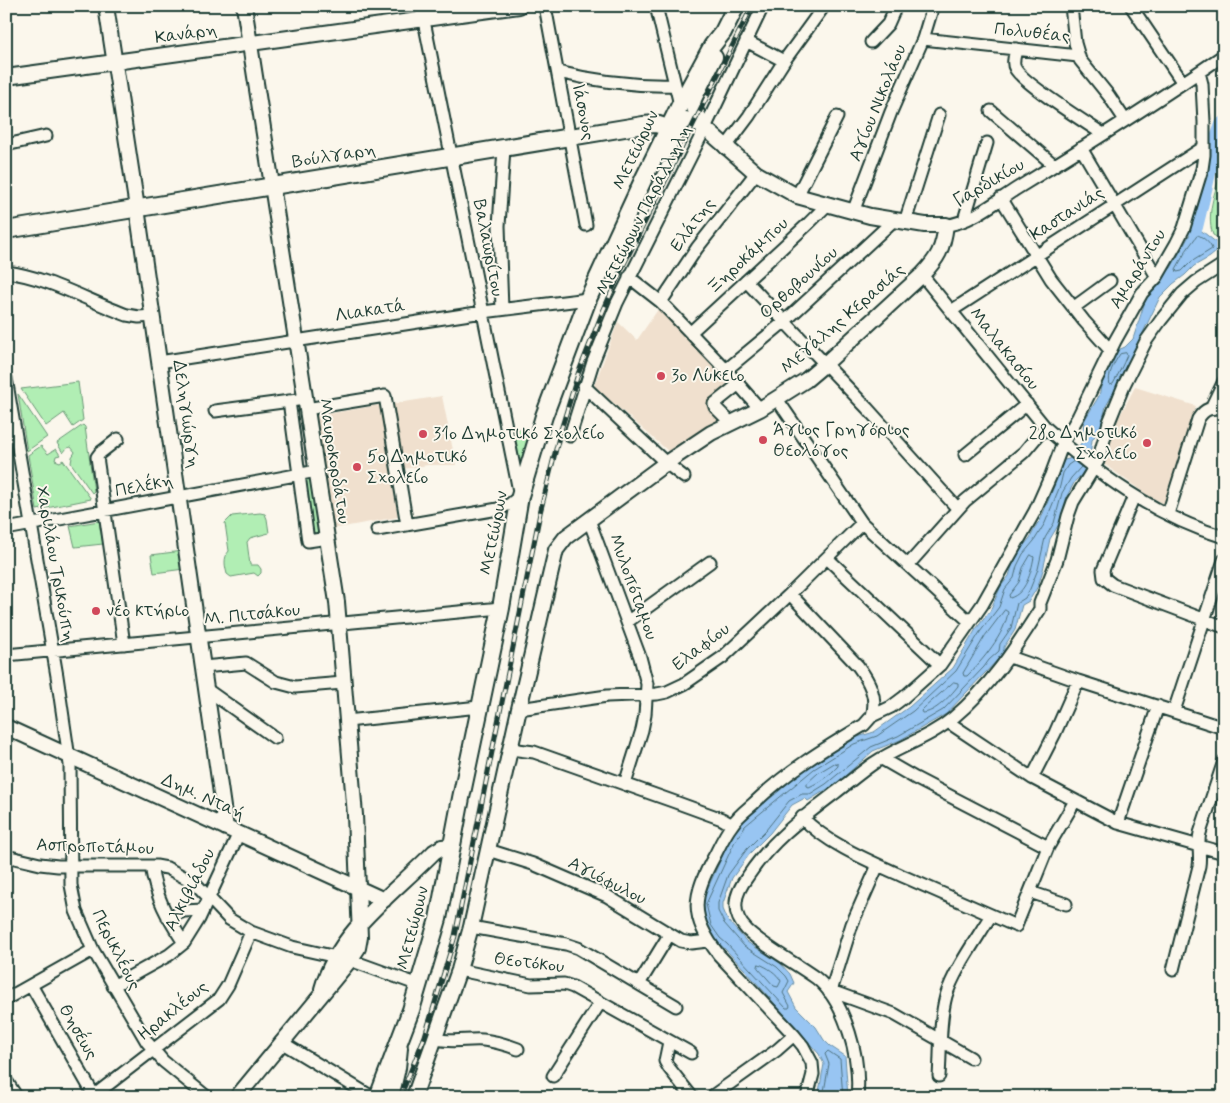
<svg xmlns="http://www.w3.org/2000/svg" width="1230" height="1103" font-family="Mynerve,sans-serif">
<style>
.built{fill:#f0e0ce}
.green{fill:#b1eeb4;stroke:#689674}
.water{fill:#98c5f2;stroke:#688fa6}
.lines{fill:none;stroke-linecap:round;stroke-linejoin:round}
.shore{stroke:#4f7380;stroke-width:1}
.river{stroke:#98c5f2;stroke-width:18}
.minor-casing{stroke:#1f3d34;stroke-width:15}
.tertiary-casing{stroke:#1f3d34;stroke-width:18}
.secondary-casing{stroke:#1f3d34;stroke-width:20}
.minor{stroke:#fbf7ec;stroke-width:11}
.tertiary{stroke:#fbf7ec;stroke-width:14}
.secondary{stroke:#fbf7ec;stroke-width:16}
.rail-casing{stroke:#1f3d34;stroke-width:5}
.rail{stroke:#fbf7ec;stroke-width:3;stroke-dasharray:9;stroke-linecap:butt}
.poi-dot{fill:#d1495b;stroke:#fbf7ec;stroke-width:2}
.labels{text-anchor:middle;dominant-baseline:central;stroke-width:4;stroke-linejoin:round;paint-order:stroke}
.street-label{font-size:18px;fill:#1f3d34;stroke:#fbf7ec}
.poi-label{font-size:18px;fill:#1f3d34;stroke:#fbf7ec;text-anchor:start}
</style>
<rect width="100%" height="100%" fill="#fbf7ec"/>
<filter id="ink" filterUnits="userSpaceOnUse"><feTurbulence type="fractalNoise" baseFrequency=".02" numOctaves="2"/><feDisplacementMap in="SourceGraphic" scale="10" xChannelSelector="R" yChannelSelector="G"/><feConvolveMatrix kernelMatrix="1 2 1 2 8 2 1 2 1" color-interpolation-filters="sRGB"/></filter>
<g filter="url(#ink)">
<path class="built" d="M659,308L733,385L707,404L722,418L668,451L594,386L618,322L637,340Z
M1135,387L1196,406L1165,504L1149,496L1101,462L1116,423Z
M442,396L456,465H428L403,469L392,404Z
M380,405L398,517L332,529L315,416Z"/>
<path class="green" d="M1224,164V241L1213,235C1205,213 1217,186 1224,164Z
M78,382L83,420L73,427L64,413L46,426L21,389Z
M18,394L47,437L27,451Z
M83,425L85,427L94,491L92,493L71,463L72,457L75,452L71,447L67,448L63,453L57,443Z
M512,429L534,430L521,472Z
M41,446L48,454L56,449L60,455L56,456L55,460L60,462L63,460L91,499L37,510L28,455Z
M309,478L312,480L321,534L313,535L305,481Z
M260,513L265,514L267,519L269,533L250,538L247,542L250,565H258L261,569V573L258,576L254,573L231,577L227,574C225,566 223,558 229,551L225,523L232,516Z
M99,521L103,544L75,547L70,526Z
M182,551L184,569L154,573L151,555Z"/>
<path class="water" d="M1194,227L1203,232L1222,247L1210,257L1194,266L1185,275L1173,284L1160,297L1119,383L1106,406L1101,427L1092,440L1090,456L1085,472L1075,481L1067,496L1059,524L1050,539L1043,570L1038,586L1029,601L1022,605L1015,630L1004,647V653L946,714L900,740L873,751L837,783L808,801L805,798L792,805L770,833L751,852L732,878L723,903V909L728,921L747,942L780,963L790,974L794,983L788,992L796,1007L816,1027L824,1040L830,1046L845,1056L848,1097H818L824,1064L819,1054L746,971L723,947L716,942L707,928L701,903L730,839L741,823L811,764L851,739L874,732L909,707L953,668L976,629L990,611L1001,586L1009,576L1013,563L1019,551L1030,538L1037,524L1040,521L1055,484L1058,471L1064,460L1069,459L1082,442L1084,421L1099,396L1104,373L1113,356L1118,350L1125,347L1133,339L1150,286L1171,268Z"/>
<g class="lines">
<path class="shore" d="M1198,235C1203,237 1211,244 1212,249L1191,262L1182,271L1177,272L1176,269L1186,251Z
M1126,353L1127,355C1123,365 1118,375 1113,384L1110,385C1107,375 1114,363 1120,354Z
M1074,461L1068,465L1063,473L1060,486L1045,523L1034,541L1023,554L1017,566L1014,578L1005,589L999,607L980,632L956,671L913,711L877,736L854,744L814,769L745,826L735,841L706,904L711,925L720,938L727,944L786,1008H789L790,1006L783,993L789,981L786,976L777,967L744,946L724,923L718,911V903L728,875L747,849L766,830L789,801L802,794H810L826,784L871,747L898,736L943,710L984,667L989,660L999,651L1000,644L1011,628L1017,603L1025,598L1030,589L1038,569L1045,538L1054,523L1062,493L1071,478L1081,467
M1031,555L1034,557C1031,573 1026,593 1010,598L1009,595L1019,582L1023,568Z
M1005,610L1008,612C1005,634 982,661 967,676H964L963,673L985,636Z
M954,682L958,683V686C950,696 935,713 922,713L921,711L924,708Z
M835,763L838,764V766C830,775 820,782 809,787L807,786V783L818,773Z
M759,964C767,967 777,973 781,981L778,987L774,986L758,968Z
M823,1097L829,1064L825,1054L828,1051L840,1059L843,1097"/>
<path class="river" d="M1194,227L1209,165L1224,125"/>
<defs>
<path id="minor" d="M545,6L586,225
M656,6L680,105
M1071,6L1075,43L1080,60L1109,96L1125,120
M1131,6L1183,83
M923,39L1078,56
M746,41L784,61
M871,42L888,24L896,6
M1016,49C1015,55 1012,63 1015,68C1021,82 1088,124 1103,134
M558,72C598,82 633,86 674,85
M991,111L1054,165
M6,145L46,136
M725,148L749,116L784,61L824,6
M1081,148L1157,277
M797,196L837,117
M1001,198L1051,279L1084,321L1110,350
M853,212L891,112L923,39L933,6
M964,220L987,143
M905,222L939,115
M946,225C969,224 997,201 1016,189C1086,146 1156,102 1224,55
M6,272C48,277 88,301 127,315L139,317L153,316
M922,275L1045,427C1097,474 1156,517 1224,537
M629,277L661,302L726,370L760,409
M746,281L867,408L958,509
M661,302L697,248L756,173
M1073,308L1110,281
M502,309L499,226L504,148
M951,311L1204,147
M691,332L809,223L827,205
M159,362L483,312L588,299
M726,370L784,322L893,221
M6,378L57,676L70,765L71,885L76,911L93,950L147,1042L163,1061L207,1097
M584,386L666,463L684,477
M777,399L862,523L970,622
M289,401L308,541L328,538
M1211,408L1224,381
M306,409L385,396L407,525
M215,411L305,399
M731,423L715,407L714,404L739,384
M570,436L593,362L617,303L705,128L763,6
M118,439L100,453L97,457L124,644
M965,455L1027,404
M1134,496L1103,570L1104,578L1113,585L1224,627
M1168,514L1198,419C1205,408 1211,407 1224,409
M589,520L640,657L647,684L645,715L642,730L625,784
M6,529L317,471
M377,530L498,509L510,504L520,496L421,6
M827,558L940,665
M908,565L965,501L1024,452L1045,427
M790,594L858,666C869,681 878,697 872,716
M627,622L710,562
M6,655L501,608
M1010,657L1078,681L1224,728
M203,667L246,663L276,682L295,687L343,683
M206,689L275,738
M519,709L607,696L657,694L667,692L684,684L723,657L790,594L862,523
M1174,711L1224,560
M347,721L479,707
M948,722L1032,778L1118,823L1224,853
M510,749L534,752L678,803L722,819L732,825
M882,759L915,778L1048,847
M1032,778L1055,733L1078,681
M802,817C826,844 874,863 907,878C943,894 979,910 1016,926L1048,847L1075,801
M1118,823L1158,706
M488,850L533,864L607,896L681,941L691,943L708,941
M6,856L40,864L58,866H156L167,868L195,883L229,919L251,932L292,947L350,960L419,985
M151,866C156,898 167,917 184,943
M1030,892L1066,904
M168,918L184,911L203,910
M471,927L566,944L578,948L676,1006
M459,970L531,985L564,984L573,987L691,1053
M1173,970L1199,866C1201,855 1197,844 1200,833L1224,761
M639,984L669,935
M31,985L95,1097
M113,986L169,955L184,943L199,919L239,833
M831,991L852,924L878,865
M829,992L831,991L894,1014L971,1058
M6,999L93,950
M435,1039C453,1043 466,1039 483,1040C495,1041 507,1045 518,1049
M281,1042L372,1097
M669,1042L665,1061L669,1068L692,1097
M553,1076L600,1003
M939,1076C941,1050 939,1022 946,996C954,970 977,939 991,915
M92,1097L219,999L228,985L251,932
M711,1097L777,1050L794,1035
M807,1097L813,1074L812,1063L803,1046L794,1035L719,955C689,917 692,896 715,855C720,845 725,834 732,825C737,817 746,810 753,804C786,772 825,748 864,725L872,716L891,707L903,698L940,665L982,605L1035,511L1051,475L1063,443L1078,417L1115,341L1142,293L1157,277L1176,244L1184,228L1202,169L1204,155V122L1202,84L1199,72
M857,1097C861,1060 846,1002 816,978C794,962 766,948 747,930C740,923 735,913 736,903C736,893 742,884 748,876C771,841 802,818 835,793C848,783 861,772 874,763C900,746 929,738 953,718C991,686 1014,650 1040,609V603L1057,560L1068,516L1073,502L1098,461L1109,422L1124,385L1146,341L1161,320L1182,294L1196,282L1224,264"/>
<path id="tertiary" d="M106,6L137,208L226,828
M6,77L519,6
M705,128L693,106L694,99L715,57
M6,727L384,900
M322,989C338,931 394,893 434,852L442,847L452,846
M6,1083L15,1097
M237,1097L350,960L358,948L360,937L355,815L337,602L244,6
M391,1097L398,1068L400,1048
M414,1097L459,970L471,927L519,709L556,550L566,537L666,463L711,433L760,409L806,380L825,364L922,275C938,258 943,249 946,225H925L870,216L797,196L756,173L705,128L686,119L680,125L665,153"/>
<path id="secondary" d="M6,230L643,125L656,124L668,128
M378,1097L411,1010L438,919L461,798L501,608L520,496L544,416L588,299L644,178L680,105L712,46L723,32L736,6"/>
</defs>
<use href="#minor" class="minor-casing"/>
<use href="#tertiary" class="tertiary-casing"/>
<use href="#secondary" class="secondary-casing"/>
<use href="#minor" class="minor"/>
<use href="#tertiary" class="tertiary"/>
<use href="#secondary" class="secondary"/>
<defs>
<path id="rail" d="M400,1097L425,1036L455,936L540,513L560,433L578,374L601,316L622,268L752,6"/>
</defs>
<use href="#rail" class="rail-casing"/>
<use href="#rail" class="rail"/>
</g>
</g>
<g class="poi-dot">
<circle cx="661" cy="376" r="5"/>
<circle cx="423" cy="434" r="5"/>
<circle cx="763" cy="440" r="5"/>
<circle cx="1147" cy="443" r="5"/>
<circle cx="357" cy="467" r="5"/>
<circle cx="96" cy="611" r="5"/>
</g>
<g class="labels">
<g class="street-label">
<text transform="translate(1032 33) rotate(6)">Πολυθέας</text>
<text transform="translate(186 34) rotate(-8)">Κανάρη</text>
<text transform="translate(878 103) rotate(-68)">Αγίου Νικολάου</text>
<text transform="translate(583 112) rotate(79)">Ιάσονος</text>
<text transform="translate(636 150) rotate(-65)">Μετεώρων</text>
<text transform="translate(334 156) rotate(-9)">Βούλγαρη</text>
<text transform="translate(989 183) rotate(-30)">Γαρδικίου</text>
<text transform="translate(644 210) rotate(-63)">Μετεώρων Παράλληλη</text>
<text transform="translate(1067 214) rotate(-33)">Καστανιάς</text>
<text transform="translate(693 225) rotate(-53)">Ελάτης</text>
<text transform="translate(488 248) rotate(79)">Βαλαωρίτου</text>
<text transform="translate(748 256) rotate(-43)">Ξηροκάμπου</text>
<text transform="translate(1138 269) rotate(-58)">Αμαράντου</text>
<text transform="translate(799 283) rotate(-42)">Ορθοβουνίου</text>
<text transform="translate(370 311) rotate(-9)">Λιακατά</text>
<text transform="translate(843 319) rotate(-41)">Μεγάλης Κερασιάς</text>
<text transform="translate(1004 349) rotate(51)">Μαλακασίου</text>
<text transform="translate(186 414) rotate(82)">Δεληγιώργη</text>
<text transform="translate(334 461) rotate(81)">Μαυροκορδάτου</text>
<text transform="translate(144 486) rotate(-11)">Πελέκη</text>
<text transform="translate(494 533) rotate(-79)">Μετεώρων</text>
<text transform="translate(55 564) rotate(80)">Χαριλάου Τρικούπη</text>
<text transform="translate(633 587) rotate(70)">Μυλοπόταμου</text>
<text transform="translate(252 615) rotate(-6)">Μ. Πιτσάκου</text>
<text transform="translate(701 647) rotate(-37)">Ελαφίου</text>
<text transform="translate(203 797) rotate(24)">Δημ. Νταή</text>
<text transform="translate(95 847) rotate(2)">Ασπροποτάμου</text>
<text transform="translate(607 881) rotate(27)">Αγιόφυλου</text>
<text transform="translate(190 890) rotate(-63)">Αλκιβιάδου</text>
<text transform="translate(413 928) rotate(-76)">Μετεώρων</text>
<text transform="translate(116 950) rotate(63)">Περικλέους</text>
<text transform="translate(529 963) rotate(7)">Θεοτόκου</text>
<text transform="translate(173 1011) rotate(-39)">Ηρακλέους</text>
<text transform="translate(78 1032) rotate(60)">Θησέως</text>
</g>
<g class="poi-label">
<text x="671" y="376">3ο Λύκειο</text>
<text x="773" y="430">Άγιος Γρηγόριος<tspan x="773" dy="21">Θεολόγος</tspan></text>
<text x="1137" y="433" text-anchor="end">28ο Δημοτικό<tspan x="1137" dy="21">Σχολείο</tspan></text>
<text x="433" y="434">31ο Δημοτικό Σχολείο</text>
<text x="367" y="457">5ο Δημοτικό<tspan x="367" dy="21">Σχολείο</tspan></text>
<text x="106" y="611">νέο κτήριο</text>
</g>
</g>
<rect width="1230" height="1103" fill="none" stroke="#fbf7ec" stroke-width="25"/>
<rect x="12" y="12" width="1205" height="1078" fill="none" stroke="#1f3d34" stroke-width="2" filter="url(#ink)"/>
</svg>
